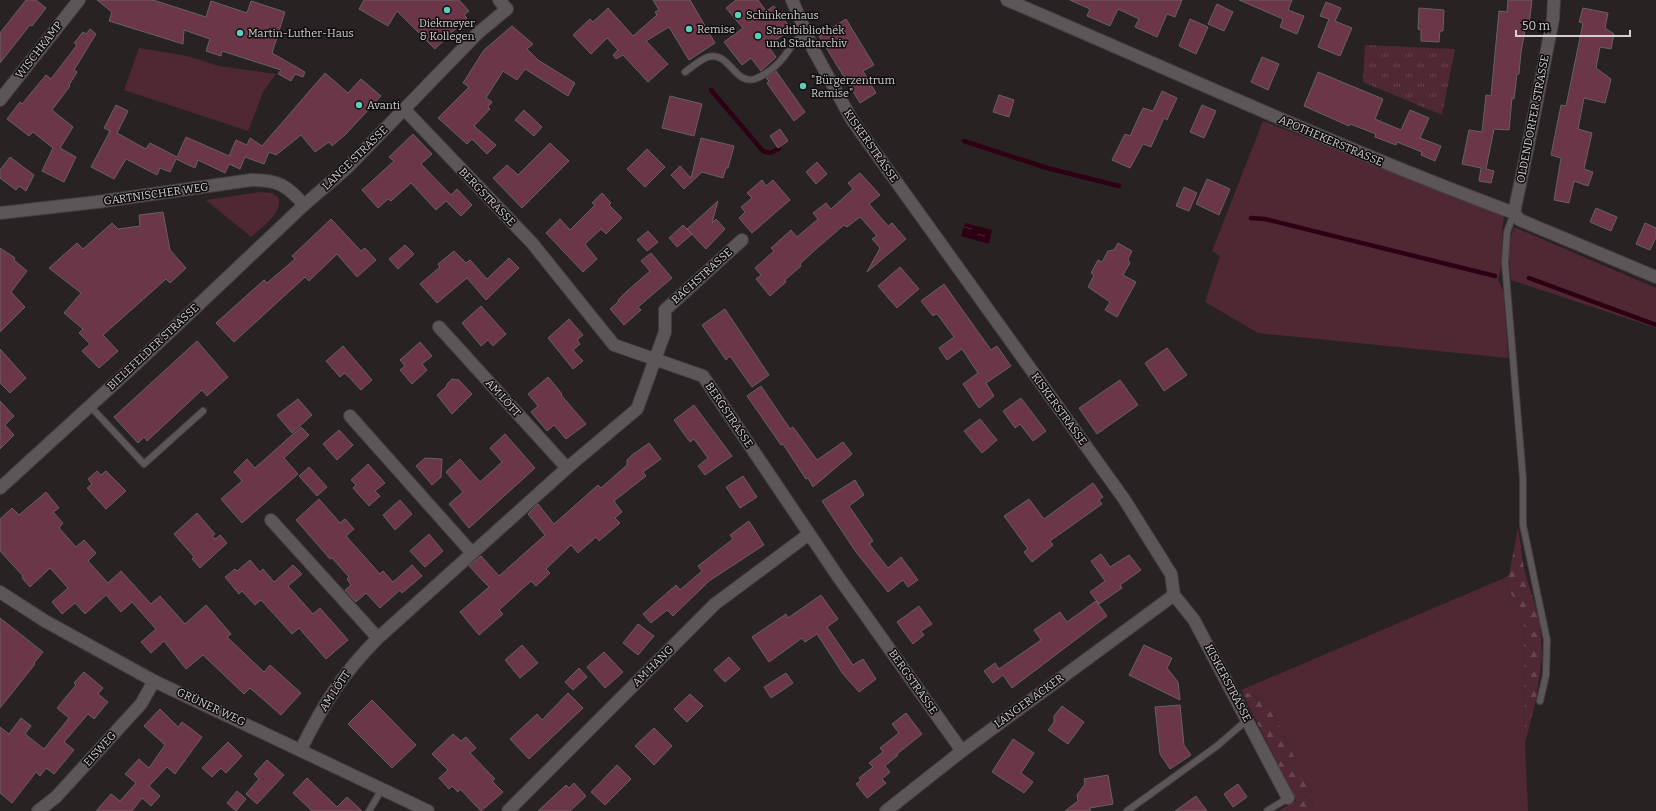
<svg xmlns="http://www.w3.org/2000/svg" width="1656" height="811" font-family="Bitter,serif">
<style>
.grass{fill:#4f2834}
.forest{fill:url(#forest-firs)}
.park{fill:url(#park-tufts)}
.water{fill:url(#water-ripples)}
.lines{fill:none;stroke-linecap:round;stroke-linejoin:round}
.stream{stroke:#2d0113;stroke-width:4.5}
.building{fill:#6b3748;stroke:#676061}
.service-casing{stroke:#443e40;stroke-width:8}
.minor-casing{stroke:#443e40;stroke-width:14}
.tertiary-casing{stroke:#443e40;stroke-width:14}
.service{stroke:#5d5658;stroke-width:6}
.minor{stroke:#5d5658;stroke-width:12}
.tertiary{stroke:#5d5658;stroke-width:12}
.poi-dot{fill:#5cceba;stroke:#0f0c0d;stroke-width:1.5}
.labels{text-anchor:middle;dominant-baseline:central;stroke-width:3;stroke-linejoin:round;paint-order:stroke}
.poi-label{font-size:11px;fill:#d4d0d1;stroke:#0f0c0d;text-anchor:start}
.street-label{font-size:11px;fill:#d4d0d1;stroke:#0f0c0d}
</style>
<defs>
<pattern id="forest-firs" width="22" height="20" patternUnits="userSpaceOnUse"><rect width="22" height="20" fill="#4f2834"/><path d="M5 1l3.5 6h-7zM16 11l3.5 6h-7z" fill="#674650"/></pattern>
<pattern id="park-tufts" width="24" height="20" patternUnits="userSpaceOnUse"><rect width="24" height="20" fill="#4f2834"/><path d="M3 7l-1-3M5 7V3M7 7l1-3M15 17l-1-3M17 17v-4M19 17l1-3" fill="none" stroke="#674650"/></pattern>
<pattern id="water-ripples" width="26" height="14" patternUnits="userSpaceOnUse"><rect width="26" height="14" fill="#2d0113"/><path d="M2 4q2-2 4 0t4 0M15 11q2-2 4 0t4 0" fill="none" stroke="#4b2534"/></pattern>
</defs>
<rect width="100%" height="100%" fill="#282223"/>
<path class="grass" d="M139,48L187,56L219,66L276,74L263,92L248,131L124,90Z
M1263,121L1504,215C1501,233 1504,264 1498,279L1504,293L1508,358L1258,333L1205,302L1220,256L1212,251Z
M260,192L272,193L279,198C281,215 262,227 251,237L206,200Z
M1514,227L1656,288V328L1511,280C1509,262 1507,243 1514,227Z
M1502,579L1524,615L1525,743L1528,811H1313L1311,792L1268,703L1241,690Z"/>
<path class="forest" d="M1518,528L1524,569L1540,622L1542,656L1536,700L1525,743L1524,615L1502,579L1509,575Z
M1241,690L1268,703L1311,792L1313,811H1278L1296,801Z"/>
<path class="park" d="M1365,45L1455,49L1442,115L1363,82Z"/>
<path class="water" d="M965,223L992,230L989,244L961,236Z"/>
<g class="lines">
<path class="stream" d="M711,90L763,151L770,153L779,149
M964,141L1047,168L1119,186
M1251,218L1265,219L1495,276
M1529,278L1656,325"/>
</g>
<path class="building" d="M26,0H36L46,8L32,26L30,25L0,63V33Z
M97,0H153L206,17L211,1L247,13L251,1L285,12L272,53L305,72L303,77L295,74L291,81L278,74L281,70L222,51L221,56L206,51L210,39L184,30L183,44L109,21L112,12Z
M364,0H459L469,11L464,15L467,18L435,49L397,11L388,26L359,9Z
M653,0H690L715,43L689,60L669,27L646,41L668,64L648,82L623,55L616,59L613,55L618,50L607,38L591,54L573,35L590,19L593,22L608,8L633,36L657,15L655,12L659,10Z
M736,0H758L766,11L774,6L791,29L768,46L776,57L761,71L751,58L742,65L724,42L743,28L726,8Z
M1070,0H1182L1175,17L1167,14L1157,37L1135,27L1139,19L1118,9L1110,26L1087,16L1090,9Z
M1239,0H1292L1288,10L1304,16L1297,34L1280,27L1283,19Z
M1508,0H1532L1529,25H1526L1521,52L1519,74H1517L1514,99L1512,98L1509,130L1494,129L1486,169L1494,171L1491,183L1479,181L1481,168L1462,164L1469,130L1482,132L1486,95L1491,96L1499,11L1507,12Z
M1326,2L1341,8L1335,21L1352,28L1340,56L1318,47L1329,19L1320,16Z
M1217,4L1233,12L1224,31L1208,24Z
M1419,8L1444,10L1443,31H1440L1439,42L1421,41V30L1418,29Z
M1583,8L1608,13L1605,28L1614,34L1611,49L1600,47L1596,68L1611,79L1605,103L1584,98L1578,129L1592,133L1584,169L1593,172L1588,186L1574,181L1569,203L1554,200L1561,158L1551,155L1561,105L1566,106L1583,23L1579,22Z
M846,19L874,65L863,71L876,93L860,103L819,36Z
M1190,19L1208,27L1196,54L1179,46Z
M512,26L533,44L527,49L538,60L575,83L568,96L525,69L517,80L503,71L486,98L492,102L488,107L490,109L474,126L496,145L487,154L472,139L467,144L438,118L469,87L463,83L484,50Z
M90,29L96,34L74,70L77,72L69,85L70,86L52,110L73,127L60,148L76,157L64,182L42,171L53,148L33,132L29,136L7,119L20,102L22,104L46,75L51,79L77,45L74,43L83,32L86,34Z
M1262,57L1279,64L1268,90L1251,82Z
M776,71L805,112L794,121L767,83L769,81L766,78Z
M1318,72L1383,99L1375,119L1401,130L1410,110L1429,118L1420,138L1441,146L1435,161L1421,155L1422,152L1397,142L1396,145L1375,137L1376,134L1350,124L1349,126L1304,106Z
M325,73L348,93L361,79L381,96L346,134L332,146L329,142L315,152L301,135L276,155L269,152L264,164L245,157L240,169L229,164L225,173L198,160L195,168L176,159L170,172L160,168L157,175L126,159L114,179L91,167L110,131L104,128L116,105L128,111L117,133L146,149L150,143L177,157L186,137L229,156L236,140L247,145L250,138L262,146Z
M1162,91L1177,98L1167,120L1164,118L1151,147L1143,144L1130,168L1112,160L1125,134L1130,136L1143,108L1153,111Z
M999,95L1014,100L1009,117L993,112Z
M670,96L702,104L694,136L662,128Z
M1202,105L1216,111L1204,138L1190,132Z
M524,110L542,127L534,136L515,120Z
M780,129L788,141L778,148L770,136Z
M413,134L432,154L421,164L451,195L457,189L472,205L461,216L446,201L436,210L411,183L391,201L388,199L378,208L362,190L394,161L389,157Z
M701,138L734,146L728,168H726L723,178L702,172L684,189L671,175L680,166L691,178Z
M550,143L569,161L522,208L493,178L507,165L518,175Z
M647,149L665,167L645,187L627,169Z
M10,157L34,175L26,191L19,186L16,190L0,178V170Z
M817,162L827,174L816,184L806,172Z
M860,173L880,195L869,204L888,226L892,223L906,239L867,272L880,248L872,239L877,236L860,217L847,227L844,225L816,249L800,264L801,266L785,280L786,282L770,296L756,279L761,275L755,268L774,251L771,248L791,230L797,237L818,219L813,213L826,203L831,209L853,189L848,183Z
M1207,179L1230,189L1219,215L1196,204Z
M762,180L766,186L773,180L790,200L752,233L739,218L745,212L741,207L752,198L747,193Z
M1184,187L1197,193L1189,211L1176,206Z
M602,193L611,203L609,205L622,218L606,234L601,229L585,244L597,259L583,272L546,233L560,219L570,230L595,205L592,203Z
M718,201L712,223L716,219L725,229L706,249L687,229Z
M1596,208L1617,217L1611,231L1590,222Z
M163,212L170,250L186,268L170,283L166,279L103,335L118,351L99,368L82,351L90,344L79,333L83,329L64,313L81,293L49,268L77,243L83,249L112,223L118,229L140,226L139,215Z
M331,219L361,251L365,248L376,260L357,277L337,254L309,281L305,277L234,342L216,323L264,280L267,283L295,259L292,256Z
M1645,223L1656,228V237L1650,250L1636,244Z
M683,225L692,234L677,247L669,238Z
M648,231L658,242L647,251L637,240Z
M1118,243L1132,251L1128,259L1130,263L1123,275L1136,282L1117,317L1105,310L1110,302L1088,287L1094,275L1091,273L1098,260L1102,262L1108,251L1114,250Z
M405,245L414,254L398,269L389,259Z
M0,248L15,258L14,260L27,271L11,292L25,307L0,332Z
M454,251L466,263L470,260L487,279L509,258L519,268L486,300L467,278L437,303L420,284L440,267L438,264Z
M651,253L672,278L638,307L641,310L624,325L610,309L618,302L619,299L626,292L650,271L641,261Z
M900,267L919,289L897,308L878,286Z
M944,284L991,350L997,346L1011,366L986,383L994,396L979,408L963,384L978,373L962,349L947,360L939,348L954,337L938,315L936,314L933,316L921,301Z
M481,306L506,334L493,346L488,340L481,346L462,323Z
M725,309L769,375L752,387L730,356L726,360L702,325Z
M569,319L583,335L577,340L580,344L573,350L583,361L573,369L548,338Z
M197,341L228,377L207,396L202,390L147,441L144,437L138,443L114,417Z
M420,342L432,356L422,364L427,370L412,384L400,370L405,366L400,360Z
M343,346L372,380L361,390L345,373L340,377L326,361Z
M1167,348L1187,375L1164,391L1145,363Z
M0,349L26,378L10,393L0,383Z
M548,377L562,394L561,395L586,424L566,439L554,425L547,431L531,412L538,406L528,394Z
M452,379L459,380L472,394L452,414L437,395L446,387L447,384Z
M1120,380L1138,405L1097,434L1079,408Z
M761,386L790,429L793,427L817,460L843,442L852,454L813,487L808,478L806,479L783,444L781,445L747,396Z
M1021,398L1046,431L1033,441L1020,424L1015,428L1003,411Z
M298,399L312,415L292,433L277,415Z
M0,401L14,416L5,425L14,435L0,449Z
M694,405L732,456L705,475L698,466L708,458L694,439L690,442L674,420Z
M980,419L997,440L982,453L964,431Z
M301,427L309,435L284,458L298,474L242,523L221,499L242,481L234,472L247,459L255,468Z
M339,430L353,445L337,460L323,444Z
M505,434L535,468L469,528L449,504L463,492L446,472L460,459L480,482L502,462L490,448Z
M649,443L661,459L643,472L646,476L614,501L622,512L615,518L620,523L599,541L596,537L578,553L571,545L546,569L550,573L536,586L531,581L499,610L503,614L479,635L460,612L489,587L469,566L481,556L499,576L545,535L528,514L538,504L554,524L598,485L601,488L627,465V460L632,455Z
M425,458L442,459L441,477L432,485L416,466Z
M368,464L385,483L375,491L380,496L369,506L353,488L356,485L351,480Z
M309,467L327,487L317,496L299,476Z
M97,471L101,475L106,471L126,491L106,509L87,488L92,484L88,479Z
M743,476L757,497L740,508L726,487Z
M855,480L864,495L849,506L873,541L869,544L888,568L901,557L918,580L908,587L903,580L888,592L856,552L822,501Z
M1093,483L1103,497L1099,500L1102,504L1050,541L1053,545L1032,562L1024,552L1028,549L1004,516L1029,499L1044,519Z
M46,492L59,508L53,512L63,523L59,528L76,547L84,540L96,553L88,561L108,583L121,571L151,604L160,596L185,624L206,605L231,634L227,637L264,672L270,665L301,693L281,715L250,688L244,694L203,655L186,669L164,641L151,653L141,642L156,629L132,602L121,612L106,595L85,614L75,603L62,614L52,602L68,588L50,568L30,587L22,578L23,576L0,551V519L12,508L19,515Z
M319,499L340,523L345,519L354,529L346,536L380,574L383,571L393,582L412,565L422,576L402,593L400,590L380,608L366,593L356,602L345,590L351,585L347,579L349,577L332,558L330,559L296,520Z
M400,500L412,514L395,530L383,515Z
M197,513L215,534L212,536L215,539L220,535L227,543L200,568L192,559L194,557L174,534Z
M749,521L764,545L709,581L673,616L667,610L651,623L643,614L676,585L680,590L702,571L698,566L733,539L730,535Z
M429,534L443,551L425,567L410,551Z
M1101,554L1110,567L1129,555L1141,570L1120,585L1122,588L1099,604L1090,592L1105,581L1091,561Z
M250,560L260,572L263,569L274,582L293,565L302,574L288,586L313,614L320,608L348,640L326,659L299,628L292,634L261,600L255,605L242,591L239,594L225,577L235,569L237,571Z
M821,595L838,619L827,627L853,665L863,659L876,679L859,692L843,674L817,634L805,642L802,638L769,662L752,637L786,614L788,618Z
M1096,601L1107,616L1012,688L1003,675L993,683L984,671L995,663L999,669L1041,640L1034,630L1060,612L1067,622Z
M919,606L932,624L921,631L924,635L913,644L897,622Z
M0,618L43,652L34,663L35,664L0,708Z
M638,624L654,636L638,655L623,643Z
M522,645L538,663L520,678L505,660Z
M1144,645L1172,658L1167,668L1178,682L1180,700L1129,675Z
M604,652L623,672L605,688L587,667Z
M729,657L740,669L725,682L714,670Z
M579,668L587,677L573,690L565,682Z
M84,672L103,688L98,694L108,702L94,719L88,714L64,742L74,750L54,774L46,768L40,776L36,772L12,803L0,793V727L9,734L21,718L31,726L25,734L44,749L69,718L57,708L76,685L74,683Z
M786,673L793,683L771,698L764,687Z
M568,693L583,708L529,759L510,739L537,714L542,720Z
M690,694L703,706L687,722L674,709Z
M372,700L416,745L392,768L348,724Z
M1180,705L1184,745L1191,755L1170,769L1160,754L1155,707Z
M1062,706L1084,722L1068,744L1048,730L1054,722V716Z
M160,709L178,727L182,722L202,737L175,774L167,767L149,786L160,796L151,806L142,798L132,811H96L111,794L120,801L136,783L125,774L139,759L149,768L165,745L144,726Z
M906,713L922,734L897,754L898,755L885,766L890,772L882,779L886,783L867,798L856,784L861,780L859,778L873,767L869,763L883,752L880,748L899,733L892,724Z
M654,728L672,746L654,765L635,746Z
M453,734L461,741L466,737L476,748L470,753L495,779L492,781L503,792L481,811L460,789L458,792L452,786L449,789L439,778L448,770L432,754Z
M1013,739L1034,753L1021,773L1033,782L1024,793L992,772Z
M228,742L242,756L226,773L221,768L212,777L202,768Z
M267,760L284,775L257,804L246,794L259,779L254,774Z
M617,765L631,779L605,805L591,792Z
M1108,775L1113,804L1090,808V811H1065L1078,801L1077,795L1085,784L1084,779Z
M307,778L337,807L347,797L362,811H312L293,793Z
M574,783L586,796L570,811H538L566,785L569,788Z
M1238,784L1247,797L1233,807L1224,794Z
M237,791L246,799L236,811L227,803Z
M1196,796L1207,811H1175Z"/>
<g class="lines">
<defs>
<path id="service" d="M685,72C692,67 701,59 708,57C730,51 734,85 755,79C763,76 776,67 782,59C791,49 793,39 807,33
M1514,213L1507,232L1505,263L1523,479V525L1547,640L1546,675L1540,701
M90,406L144,464L203,411
M369,811L382,789
M1127,811L1217,746L1248,719
M1267,811L1288,798"/>
<path id="minor" d="M792,0L813,49L852,120L1124,499L1171,574L1174,595L1194,620L1288,798
M1007,0C1176,72 1341,149 1514,213L1520,220L1656,277
M0,100L79,0
M404,109L532,243L614,345L703,376L839,578L962,751
M0,213L97,202L251,180C278,180 287,185 304,205
M1514,213L1528,146L1553,19L1554,0
M439,327L567,468
M350,416L472,553
M271,520L378,638
M301,749C323,705 342,674 378,638L567,468L637,409L665,332V310L742,240
M38,811L56,797L141,704L154,681
M508,811L715,604L809,534
M886,811L962,751L1174,595"/>
<path id="tertiary" d="M0,488L137,363L304,205L347,168L478,33L507,9L499,0
M0,592L45,621L154,681L428,811"/>
</defs>
<use href="#service" class="service-casing"/>
<use href="#minor" class="minor-casing"/>
<use href="#tertiary" class="tertiary-casing"/>
<use href="#service" class="service"/>
<use href="#minor" class="minor"/>
<use href="#tertiary" class="tertiary"/>
</g>
<g class="poi-dot">
<circle cx="447" cy="10" r="4"/>
<circle cx="738" cy="15" r="4"/>
<circle cx="689" cy="29" r="4"/>
<circle cx="240" cy="33" r="4"/>
<circle cx="758" cy="36" r="4"/>
<circle cx="803" cy="86" r="4"/>
<circle cx="359" cy="105" r="4"/>
</g>
<g class="labels">
<g class="poi-label">
<text x="746" y="15">Schinkenhaus</text>
<text x="447" y="23" text-anchor="middle">Diekmeyer<tspan x="447" dy="13">&amp; Kollegen</tspan></text>
<text x="697" y="29">Remise</text>
<text x="766" y="30">Stadtbibliothek<tspan x="766" dy="13">und Stadtarchiv</tspan></text>
<text x="248" y="33">Martin-Luther-Haus</text>
<text x="811" y="80">"Bürgerzentrum<tspan x="811" dy="13">Remise"</tspan></text>
<text x="367" y="105">Avanti</text>
</g>
<g class="street-label">
<text transform="translate(39 50) rotate(-52)">WISCHKAMP</text>
<text transform="translate(1533 119) rotate(-79)">OLDENDORFER STRASSE</text>
<text transform="translate(1331 141) rotate(23)">APOTHEKERSTRASSE</text>
<text transform="translate(871 146) rotate(55)">KISKERSTRASSE</text>
<text transform="translate(355 158) rotate(-44)">LANGE STRASSE</text>
<text transform="translate(156 194) rotate(-8)">GARTNISCHER WEG</text>
<text transform="translate(487 197) rotate(46)">BERGSTRASSE</text>
<text transform="translate(702 276) rotate(-42)">BACHSTRASSE</text>
<text transform="translate(153 347) rotate(-43)">BIELEFELDER STRASSE</text>
<text transform="translate(503 398) rotate(48)">AM LÖTT</text>
<text transform="translate(1059 409) rotate(54)">KISKERSTRASSE</text>
<text transform="translate(729 415) rotate(56)">BERGSTRASSE</text>
<text transform="translate(653 666) rotate(-45)">AM HANG</text>
<text transform="translate(913 682) rotate(55)">BERGSTRASSE</text>
<text transform="translate(1228 683) rotate(62)">KISKERSTRASSE</text>
<text transform="translate(335 691) rotate(-56)">AM LÖTT</text>
<text transform="translate(1029 701) rotate(-36)">LANGER ACKER</text>
<text transform="translate(211 707) rotate(25)">GRÜNER WEG</text>
<text transform="translate(100 749) rotate(-48)">EISWEG</text>
</g>
</g>
<path d="M1516 30v6h114v-6" fill="none" stroke="#d4d0d1" stroke-width="2"/>
<text x="1522" y="30" font-size="12" fill="#d4d0d1" stroke="#0f0c0d" stroke-width="3" paint-order="stroke">50 m</text>
</svg>
